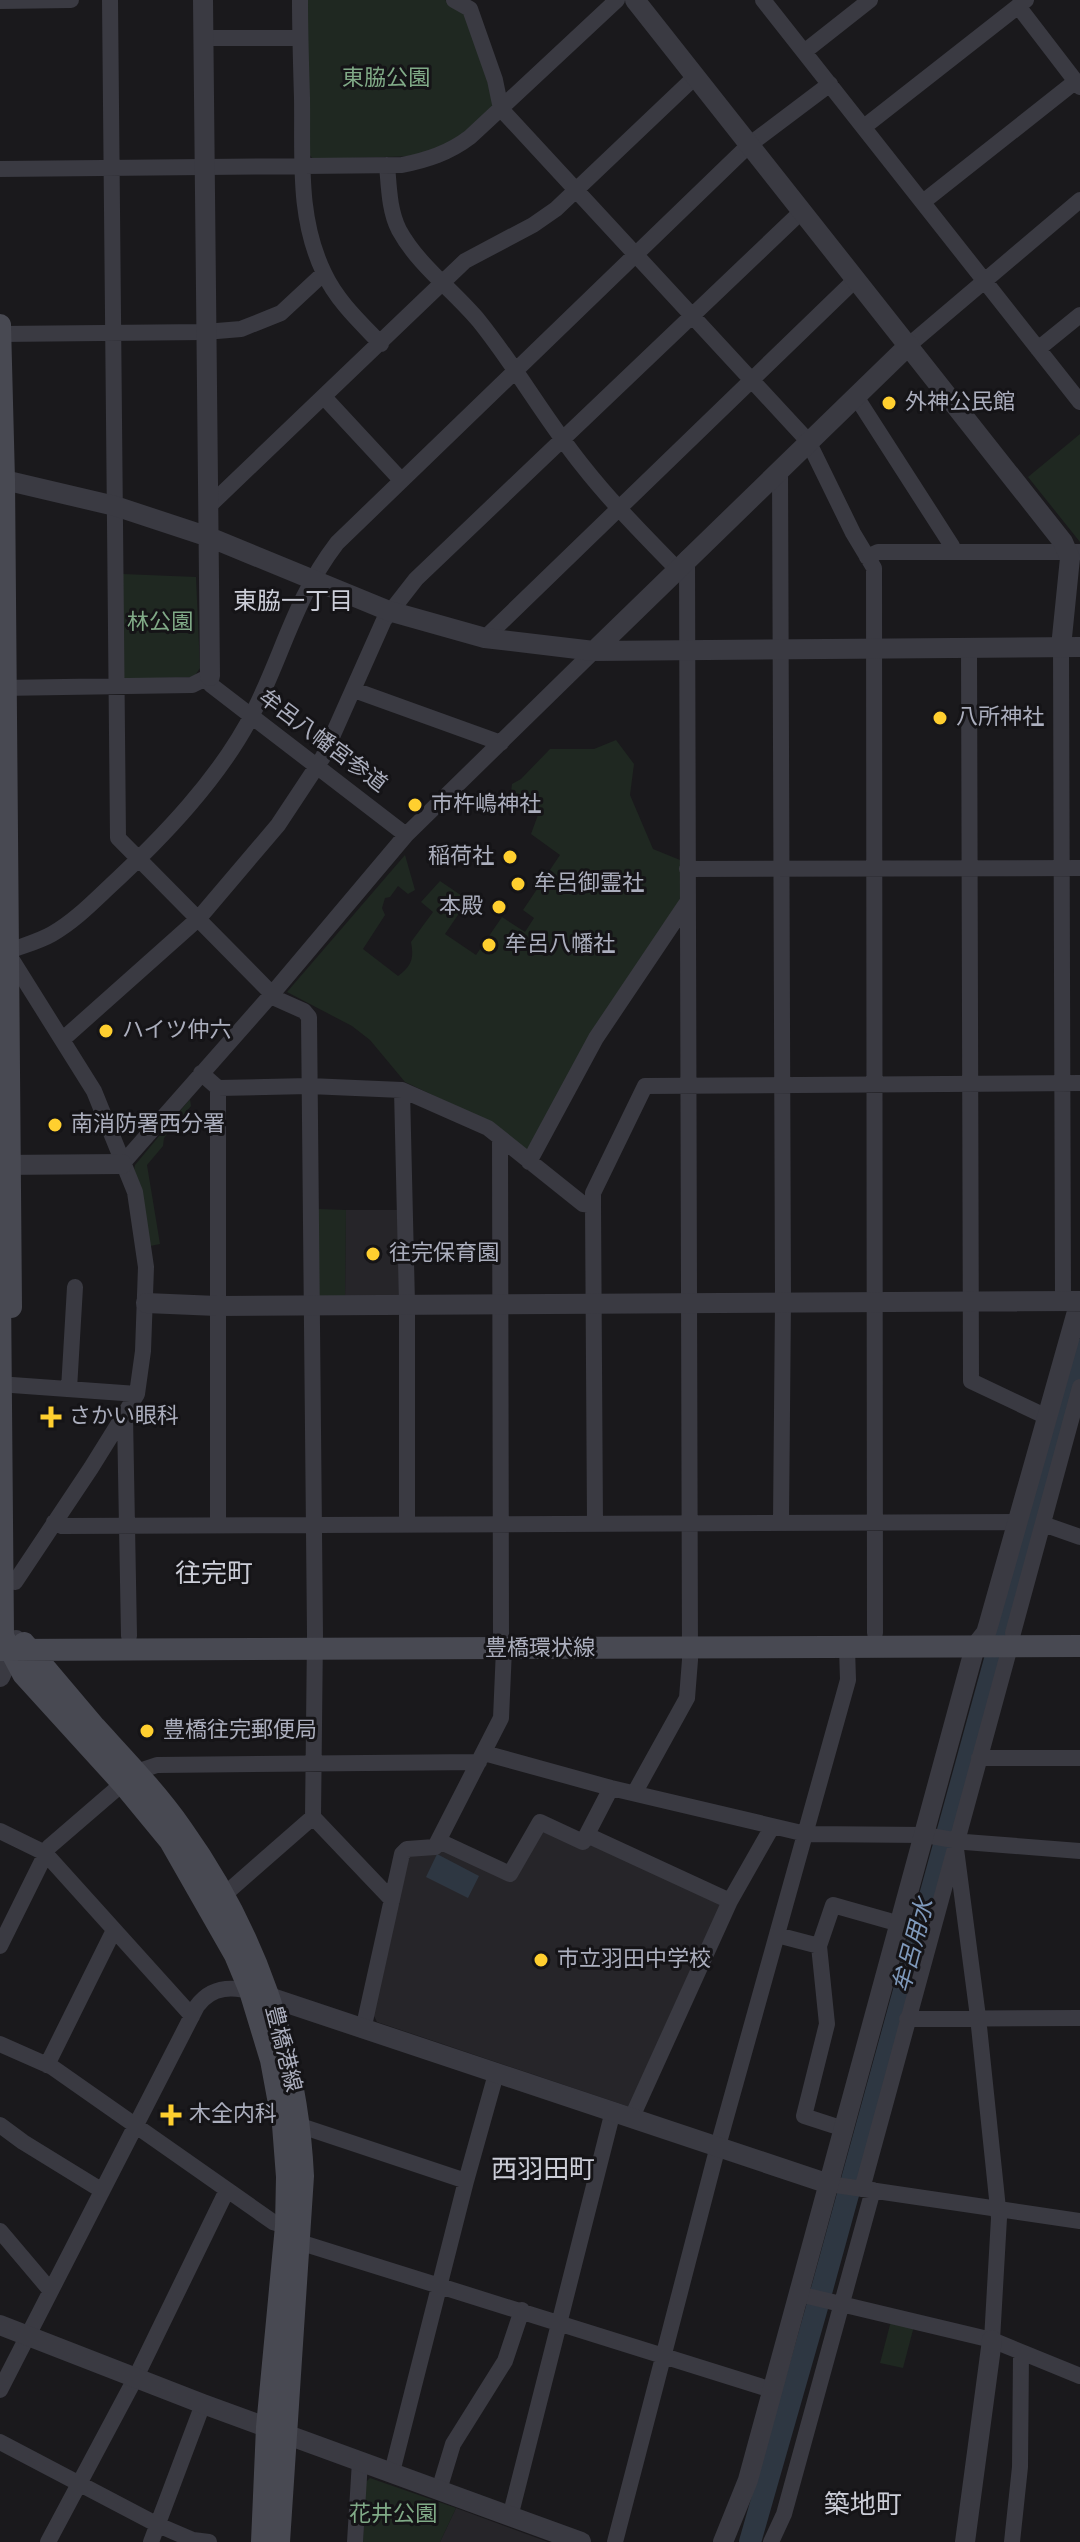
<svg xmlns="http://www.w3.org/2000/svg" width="1080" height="2542" font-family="Overpass,'Noto Sans JP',sans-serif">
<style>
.built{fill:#262529}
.green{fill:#1f2821}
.water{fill:#2e3742}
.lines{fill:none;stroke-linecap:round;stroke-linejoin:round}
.river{stroke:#2e3742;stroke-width:22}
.minor{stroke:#3a3a42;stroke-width:16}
.tertiary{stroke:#3a3a42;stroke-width:20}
.secondary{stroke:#484952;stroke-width:22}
.poi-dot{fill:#ffcf2f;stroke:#151417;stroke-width:3}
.labels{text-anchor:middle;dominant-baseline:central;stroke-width:6;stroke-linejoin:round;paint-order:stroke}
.park-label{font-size:22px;fill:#80aa87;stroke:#151417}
.poi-label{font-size:22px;fill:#abaebd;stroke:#151417;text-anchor:start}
.street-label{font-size:22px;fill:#abaebd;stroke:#151417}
.neighbourhood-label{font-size:24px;fill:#ccced8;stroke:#151417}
.water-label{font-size:24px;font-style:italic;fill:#7f99bb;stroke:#151417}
.quarter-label{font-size:26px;fill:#ccced8;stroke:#151417}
</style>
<rect width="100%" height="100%" fill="#1a191c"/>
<path class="built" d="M346,1210H400V1298L345,1299Z
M542,1827L588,1841L723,1906L633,2108L377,2022L373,2014L406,1858L412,1853L430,1854L448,1850L512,1879Z
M456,2508L548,2542H440Z"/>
<path class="green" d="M307,0H445L465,12L495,104L464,135L419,156L313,159L308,153Z
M1080,434V542L1028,477Z
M123,574L196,577L200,668L194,677L122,679Z
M616,740L634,764L630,795L653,849L680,860L682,898L526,1151L494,1124L405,1082L370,1040L352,1026L287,992L405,855L415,890L408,894L398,886L390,897L385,898L382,908L385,915L363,949L398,976C412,966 414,958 411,942L433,912L421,902L440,881L468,900L445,934L476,955L502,917L525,932L534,918L523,910L560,855L531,834L539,812L511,792L512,784L521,779L550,749H594Z
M190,1099L191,1106L164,1138L163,1146L147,1165L160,1244L150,1246L134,1170L135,1165Z
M317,1209L346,1210L345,1299L318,1298Z
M891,2321L914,2326L903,2368L880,2363Z
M370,2478L456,2508L440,2542H363L366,2482Z"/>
<path class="water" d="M437,1854L479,1876L468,1898L426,1877Z"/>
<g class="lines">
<path class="river" d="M750,2542L816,2311L1080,1350"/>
<path class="minor" d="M110,0L118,838L277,999L304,1011L309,1017L315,1635L313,1817L224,1895
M300,0C300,33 301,65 302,98C303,158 297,217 324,273C337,301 360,322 381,344
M454,0L470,9L495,80L501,109L808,441L853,533L874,568L875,1633
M763,0L1080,402
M0,1L71,0
M1018,6L1080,87
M204,38H300
M804,52L870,0
M864,127L1026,0
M387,165C389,187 389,210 399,230C418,265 454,291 479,321C516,367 545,419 582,465C611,502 644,535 676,568
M0,169L402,165C427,160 449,153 470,137L617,0
M923,202L1076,81
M0,334L205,332L241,329L281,313L324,273
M909,345L1080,200
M1038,349L1080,315
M855,395L952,546V552
M324,397L401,480
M780,468L783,1301L781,1521
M209,506L465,261L533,225L556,209L696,76
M867,557L878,552H1080
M485,638L856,279
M969,647L971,1381L1047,1417
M1061,647L1063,1300
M0,688L192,685L210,676L211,685L406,835
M354,690L501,743
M687,869L1080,868
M62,1040L199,918L278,825L323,757L384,620L416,579L802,211
M201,1073L218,1088L309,1086L402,1090L488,1128L583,1204L593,1205L595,1523
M218,1088V1525
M402,1090L407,1304V1525
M500,1138L501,1635
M529,1162L596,1038L686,904
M122,1164L272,994L406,835L594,651
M593,1205V1193L645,1086L1080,1083
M12,1385L137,1394
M69,1389L75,1287
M125,1416L129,1636
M54,1522L62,1526L1018,1522
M1043,1524L1080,1537
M15,1582L91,1468L137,1394L143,1351L146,1267L135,1192L94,1091L7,952C21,946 38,942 52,934C73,922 90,905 108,888C162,838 221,777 254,711C284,651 295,598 337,543L749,145L830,84
M1013,1633L1080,1387
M484,1753L611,1788L806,1834L925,1835L965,1842L1080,1851
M979,1758H1080
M635,1792L687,1698L690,1660L687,558
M313,1817L392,1900
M0,1831L45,1853L192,2016
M587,1835L730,1901
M439,1841L510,1874L540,1822L583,1842L611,1788
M956,1849L978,2017L999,2218L992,2340
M777,1935L819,1946L827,2024L804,2116L844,2129
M0,1946L49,1847L136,1772L157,1765L479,1762
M819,1946L833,1905L900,1924
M907,2019L1080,2018
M363,2030L402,1854L407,1849L435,1847L501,1718L504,1649
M0,2044L52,2067L273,2222L286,2226
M47,2065L114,1930
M632,2117L730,1901L772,1827
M0,2125L23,2142L101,2190
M301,2126L466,2181
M829,2184L1080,2221
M862,2189L1010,1647
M0,2231L50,2290
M299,2242L772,2390
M799,2294L992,2340L1080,2376
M0,2390L197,2006C212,1985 234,1986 256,1993
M0,2442L158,2525L193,2540L209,2542
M392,2472L466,2181L496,2074
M439,2490L453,2444L505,2361L522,2310
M510,2517L613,2111
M48,2542L136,2377L227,2190
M151,2542L203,2404
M355,2542L360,2461
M615,2542L718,2146L848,1680L847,1648
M771,2542L784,2514L873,2190
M1012,2542L1020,2467L1021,2353"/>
<path class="tertiary" d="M203,0L210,676
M635,0L1063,542L1070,558L1061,647
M0,479L115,506L209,537L389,611L485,638L594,651L1080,647
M594,651L909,345
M0,1165L122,1164
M146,1303L217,1306L1080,1301L989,1623L986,1633L975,1647L748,2480L723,2542
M0,1677L16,1640
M269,1997L829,2184
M0,2325L203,2404L581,2542
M965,2542L992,2340"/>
<path class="secondary" d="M0,325L4,480L11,1307
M0,1290L3,1636L23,1674L123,1784L170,1841L235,1955L250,1991L271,2060L283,2125L287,2177L286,2226L267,2427L262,2542
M24,1643C48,1671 71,1699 95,1727C125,1760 157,1793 182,1829C255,1931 297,2051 303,2176L279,2542
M1,1650L1080,1646"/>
</g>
<g class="poi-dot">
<circle cx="889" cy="403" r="8"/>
<circle cx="940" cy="718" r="8"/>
<circle cx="415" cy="805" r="8"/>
<circle cx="510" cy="857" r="8"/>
<circle cx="518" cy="884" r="8"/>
<circle cx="499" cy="907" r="8"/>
<circle cx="489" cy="945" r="8"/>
<circle cx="106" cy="1031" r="8"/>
<circle cx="55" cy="1125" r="8"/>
<circle cx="373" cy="1254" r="8"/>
<path d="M47 1405h8v8h8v8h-8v8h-8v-8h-8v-8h8z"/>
<circle cx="147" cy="1731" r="8"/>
<circle cx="541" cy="1960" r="8"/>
<path d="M167 2103h8v8h8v8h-8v8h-8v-8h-8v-8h8z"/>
</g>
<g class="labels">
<g class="park-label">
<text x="386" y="79">東脇公園</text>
<text x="160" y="623">林公園</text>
<text x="393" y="2515">花井公園</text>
</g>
<g class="poi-label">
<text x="905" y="403">外神公民館</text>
<text x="956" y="718">八所神社</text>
<text x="431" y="805">市杵嶋神社</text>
<text x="494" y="857" text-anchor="end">稲荷社</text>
<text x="534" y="884">牟呂御霊社</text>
<text x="483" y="907" text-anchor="end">本殿</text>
<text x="505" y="945">牟呂八幡社</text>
<text x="122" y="1031">ハイツ仲六</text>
<text x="71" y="1125">南消防署西分署</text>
<text x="389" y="1254">往完保育園</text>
<text x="69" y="1417">さかい眼科</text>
<text x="163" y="1731">豊橋往完郵便局</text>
<text x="557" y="1960">市立羽田中学校</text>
<text x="189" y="2115">木全内科</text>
</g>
<g class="street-label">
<text transform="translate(322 742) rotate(37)">牟呂八幡宮参道</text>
<text x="540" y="1649">豊橋環状線</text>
<text transform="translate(282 2049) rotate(76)">豊橋港線</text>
</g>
<g class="neighbourhood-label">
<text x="293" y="603">東脇一丁目</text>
</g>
<g class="water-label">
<text transform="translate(915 1946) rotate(-75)">牟呂用水</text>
</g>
<g class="quarter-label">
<text x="214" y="1575">往完町</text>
<text x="543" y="2171">西羽田町</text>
<text x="863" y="2506">築地町</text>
</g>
</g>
</svg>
